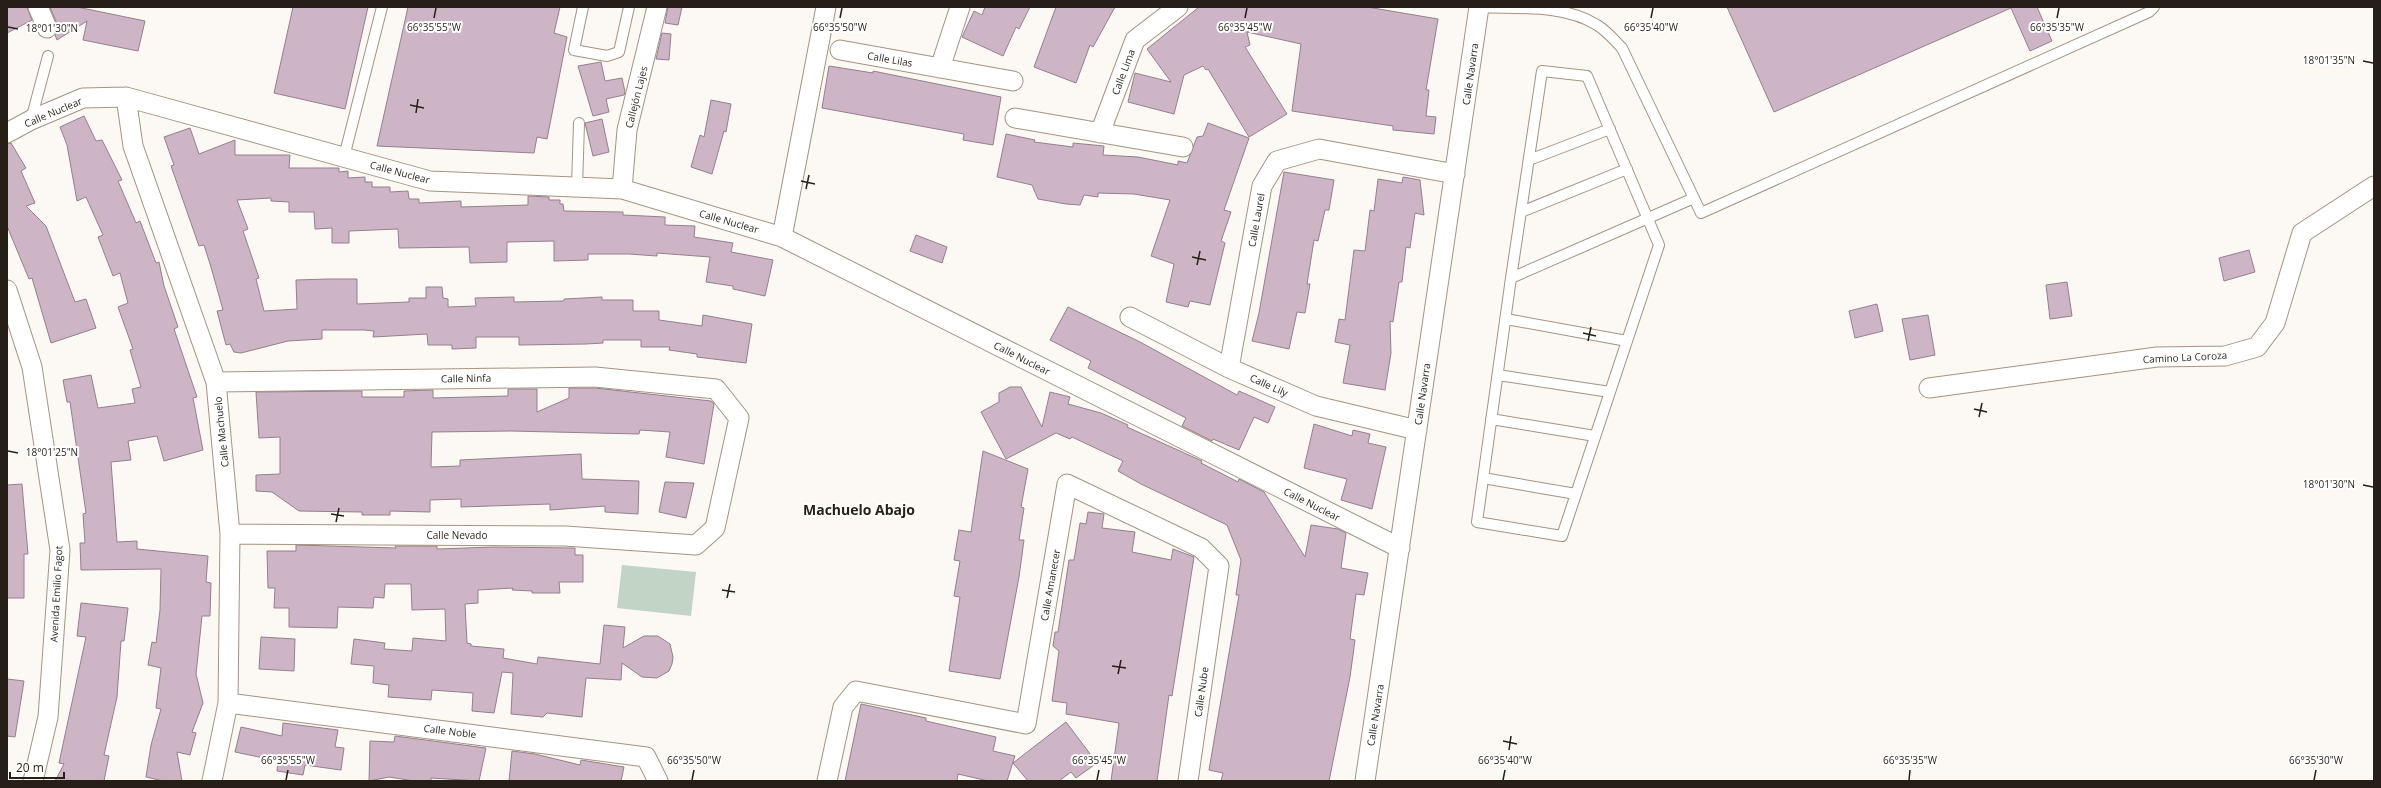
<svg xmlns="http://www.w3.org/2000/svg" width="2381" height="788" font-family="'Open Sans',sans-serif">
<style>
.green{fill:#c1d4c5}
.building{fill:#cdb5c6;stroke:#957f8e}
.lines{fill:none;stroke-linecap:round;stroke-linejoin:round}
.lane-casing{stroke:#a69380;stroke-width:12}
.street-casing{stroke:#a69380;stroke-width:21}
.lane{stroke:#fff;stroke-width:10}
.street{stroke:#fff;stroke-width:19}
.ticks{fill:none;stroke:#261f17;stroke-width:1.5}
.labels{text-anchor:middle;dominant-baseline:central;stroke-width:4;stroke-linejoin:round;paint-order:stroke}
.street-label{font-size:10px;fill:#261f17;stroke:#fff}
.district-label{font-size:14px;font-weight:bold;fill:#261f17;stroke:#fff}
.ticks-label{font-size:10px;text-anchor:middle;fill:#261f17;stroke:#fff;stroke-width:4;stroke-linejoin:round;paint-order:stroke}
</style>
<rect width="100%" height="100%" fill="#fcf8f4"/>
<path class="green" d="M622,565L696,572L691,616L617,608Z"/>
<path class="building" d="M7,7H27L32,20L7,33Z
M50,7H77L145,21L138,51L83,40L87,21L57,40L55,35L57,24Z
M293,7H368L345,109L274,93Z
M408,7H560L554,33L567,37L547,139L537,137L534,153L377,146Z
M668,7H682L678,25L665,23Z
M985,7H1030L1019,29L1016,27L1003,56L962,37L974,11L982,15Z
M1056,7H1115L1093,47L1090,45L1076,83L1034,67Z
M1199,7H1367L1438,19L1426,90H1429L1426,116L1436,117L1434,134L1393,130V126L1292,111L1301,44L1247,32L1250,45L1245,47L1287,114L1249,137L1208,69L1206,70L1203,66L1184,75L1174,114L1128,102L1135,73L1171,82L1147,49Z
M1727,7H2037L2052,41L2030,51L2011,8L1774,112Z
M662,33L671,34L669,60L656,59Z
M601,62L605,81L622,78L625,92L624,95L606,99L609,112L593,116L578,66Z
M829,66L873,73V71L1001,97L993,145L963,140L964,134L822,108Z
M711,100L731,104L726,132L724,131L712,174L691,167L700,135L704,137Z
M84,116L96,141L102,140L122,180L118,181L136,223L140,221L156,263L159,262L164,286L178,327L174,329L197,397L193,398L203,450L164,461L157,436L128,441L131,460L111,462L117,542L137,541V549L208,556L206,582L211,583L210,616H202L196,674L203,703L192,732L196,733L190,755L177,752L182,781H163L146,777L151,745L161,709L156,708L161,668L148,665L152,642L156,643L160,610L161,569L81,570L80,543H85L83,514L86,513L70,402H67L63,380L91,375L98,408L135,403L132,389L141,387L130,350L133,349L118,307L128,303L120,273L113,276L98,237L103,235L86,197L77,201L67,145L60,127Z
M602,119L609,152L593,156L585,123Z
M1208,123L1249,138L1224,210L1231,212L1221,241L1225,243L1210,305L1190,301L1188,307L1166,302L1174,264L1151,256L1170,200L1134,194L1098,193V197L1084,195L1080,205L1066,204L1038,199L1032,185L997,177L1006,134L1035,140L1034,142L1073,147V143L1104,146L1103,155L1138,157L1178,165V161L1187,163L1197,137L1203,136Z
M190,128L199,154L235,140V155H290L289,168H339V172L348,171V178L365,177V182H372V187H390V192L408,191L409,199H419V203L461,201V207L528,205V196L549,197V200H560V204H563L564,211L623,212V215L665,217V225L695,226L694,237L733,243L731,252L773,260L765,296L733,289V286L706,282L710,257L657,253V256L629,254H588V260L554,261V241L507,242V262L470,263L469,247L399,248L398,229L349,231V243H332V228L315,229L314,212H289V202L271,201V198L237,200L248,229L243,231L259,278L256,279L264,311L297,309L296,280L328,279H357V304L409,302V298H426V287H442L443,298L448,299V307L476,306L475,298L514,297V302L564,301V299L602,297V300H633V311H659V320L702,326L703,315L752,324L746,363L697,357V354L669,350L670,347H641V340H603V343L586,344L519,345V337H476V348L452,349V345H428L427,334L373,337L374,331L364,330H322V339L288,341L241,353L234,352L230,344L226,345L217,311L223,310L211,267L204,245L199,246L184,203L171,166L174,165L164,137Z
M11,143L26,168L21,171L35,203L26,206L46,226L75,302L86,299L96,328L51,343L32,278L29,279L7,226V144Z
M1284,172L1334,180L1329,210H1325L1318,241L1314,240L1307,284H1310L1305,313L1297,312L1289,349L1252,341L1259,313Z
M1403,177L1420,180L1424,215L1415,213L1410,248L1406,247L1402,282H1399L1393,322L1390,321L1391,353L1385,390L1343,383L1350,345L1335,342L1339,319L1345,320L1354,250L1365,251L1370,210L1374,211L1378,179L1402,183Z
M916,235L947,247L942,263L910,251Z
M2249,250L2255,272L2224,281L2219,258Z
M2067,282L2072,316L2050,319L2046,285Z
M1877,304L1883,331L1855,338L1849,311Z
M1068,307L1140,342L1237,395L1239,391L1275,407L1268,423L1254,417L1239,450L1213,439L1212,441L1182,426L1186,418L1088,368L1091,361L1050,340Z
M1928,315L1935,355L1910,360L1902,319Z
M1010,387H1021L1042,427L1050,392L1070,397L1068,404L1101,413L1128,425L1127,427L1202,461L1201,463L1238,482L1239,479L1264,492L1305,557L1311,525L1338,529L1346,533L1341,568L1368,573L1364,595L1356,594L1350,639L1355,640L1350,677L1329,781H1221L1223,773L1209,770L1239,595H1236L1241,560L1227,525L1141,484L1118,471L1123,461L1072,437L1070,439L1056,433L1006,459L981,412L999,402V393Z
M569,388H595L711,401L714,404L704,464L666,457L670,432L640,430L639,434L511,431L432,432L431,467L460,466V460L581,454L582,479L639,481L638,514L605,512V506L550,510V504L461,507V499L430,500V512L390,511V515H362V512L299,511L272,492L256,491V475L280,474V437L259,438L256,392L362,391V397H404V391L433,390V398L508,396V389H537V412L569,398Z
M1314,424L1352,436L1353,430L1370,434L1368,443L1386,447L1372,509L1341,500L1347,479L1304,468Z
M983,451L1028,469L1021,507L1024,508L1019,540H1024L1019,577L1000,679L949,671L960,597L954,596L960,561L954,560L959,530L971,532Z
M665,482L694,483L686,518L659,512Z
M22,484L28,554H24V598H7V485Z
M1088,512L1104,514L1102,528L1135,532L1132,552L1171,560L1173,549L1194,557L1172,696L1169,695L1157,781H1111L1119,723L1066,714L1067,703L1052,701L1059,651L1053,646L1055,632H1058L1069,560H1074L1080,523L1086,524Z
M296,545L396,548L395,546H437V549L494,547L575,548V555H583V582H559L560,593H532V591L512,590L513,588L478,590V603L465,604L467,643L471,644V646L504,649L503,658L537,664L538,657L600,664L604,625L625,627L623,648L644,636H658L670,644L673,657L672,664L669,671L657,678L642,677L622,663L621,680L586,678L582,717L547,713L543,717L511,714L513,673L502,672L494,713L472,711L473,693L432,690L431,700L388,697L389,685L373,683L374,666L351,664L354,639L385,643L384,649L412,651L413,638L446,641L445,609L412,610L411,584H385L384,598L374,597L373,608L338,607L337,628L289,627V608H274L275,588H268L267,551H296Z
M81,603L128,608L124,641H121L117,697L104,755L109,756L104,781H55L64,764L59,763L86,637L77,636Z
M261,637L295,639L294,671L259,669Z
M7,679L24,681L15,737L7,736Z
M861,704L926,718V721L996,737L993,751L1015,756L1007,781H988L958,774L957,781H845Z
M1066,722L1097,763L1076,778L1071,772L1059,781H1028L1013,763Z
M283,723L338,730L335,747L344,748L341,770L305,765L303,775L277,771L278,761L235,752L241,727L282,736Z
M395,736L486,748L479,781L431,778V781H414L389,777L369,781L370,741L394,742Z
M512,751L535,754L580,765L581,760L624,767L621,781H509Z"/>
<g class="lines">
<defs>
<path id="lane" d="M583,7L574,50L607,56L619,52L629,7
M1479,7C1517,9 1564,4 1597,25C1607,31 1614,40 1622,48L1701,213L2149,12L2154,7
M31,120L48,56
M344,157L382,7
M1529,160L1610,129
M577,187L579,123
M1521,212L1627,169
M1511,278L1542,71L1587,76L1659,245L1562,536L1477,522L1511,278L1694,198
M1506,319L1627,341
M1498,375L1610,392
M1491,419L1595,436
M1483,478L1576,494"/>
<path id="street" d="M38,7L47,28
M840,50L1013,81
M940,68L960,7
M126,97L133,146L216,382L230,534L228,703L212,781
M1015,118L1183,147
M7,133L31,120L83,98L126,97L430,181L622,189L782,237L1400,548
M1100,133L1135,40L1178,7
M622,189L627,130L657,7
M782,237L826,7
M7,290L32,367L60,550L48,717L33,781
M1130,317L1229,368L1316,406L1417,430
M1229,368L1262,186L1277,161L1319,149L1455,174
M216,382L595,377L716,389L739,418L715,528L696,545L565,536L230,534
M1929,388L2157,357L2225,356L2257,347L2275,323L2302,233L2374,186
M228,703L646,757L658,781
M827,781L843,707L856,691L1026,724L1067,484L1201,548L1219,566L1188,781
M1365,781L1479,7"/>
</defs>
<use href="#lane" class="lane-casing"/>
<use href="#street" class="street-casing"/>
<use href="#lane" class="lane"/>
<use href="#street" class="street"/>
</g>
<path class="ticks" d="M434,18L436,8M840,18L842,8M1245,18L1247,8M1651,18L1653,8M2057,18L2059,8M8,27L18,29M2363,61L2373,63M410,105L424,108M416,113L418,99M801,181L815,184M806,189L809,175M1192,257L1206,260M1197,265L1200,251M1583,333L1596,336M1588,341L1591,327M1974,409L1987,412M1979,417L1982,403M8,451L18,453M2363,485L2373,487M331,514L344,516M336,522L339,508M722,590L735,592M727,598L730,584M1112,666L1126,668M1118,674L1121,660M1503,741L1517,744M1509,750L1511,736M286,780L288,770M692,780L694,770M1097,780L1099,770M1503,780L1505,770M1909,780L1910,770M2314,780L2316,770"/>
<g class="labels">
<g class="street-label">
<text transform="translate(890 59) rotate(10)">Calle Lilas</text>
<text transform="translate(1123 72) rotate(-69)">Calle Lima</text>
<text transform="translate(1470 74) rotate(-82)">Calle Navarra</text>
<text transform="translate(636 97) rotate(-76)">Callejón Lajes</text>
<text transform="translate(53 112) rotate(-23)">Calle Nuclear</text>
<text transform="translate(400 172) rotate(15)">Calle Nuclear</text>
<text transform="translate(1256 220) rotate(-80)">Calle Laurel</text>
<text transform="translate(729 221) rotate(16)">Calle Nuclear</text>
<text transform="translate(2185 357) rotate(-3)">Camino La Coroza</text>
<text transform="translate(1022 358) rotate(27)">Calle Nuclear</text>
<text transform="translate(466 378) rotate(-1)">Calle Ninfa</text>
<text transform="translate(1269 385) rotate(24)">Calle Lily</text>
<text transform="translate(1422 394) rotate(-82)">Calle Navarra</text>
<text transform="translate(221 432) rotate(-96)">Calle Machuelo</text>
<text transform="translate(1312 504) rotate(27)">Calle Nuclear</text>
<text x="457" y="535">Calle Nevado</text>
<text transform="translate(1050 585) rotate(-80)">Calle Amanecer</text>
<text transform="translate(56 594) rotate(-87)">Avenida Emilio Fagot</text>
<text transform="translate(1201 692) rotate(-82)">Calle Nube</text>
<text transform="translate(1375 715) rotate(-81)">Calle Navarra</text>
<text transform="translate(450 731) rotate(7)">Calle Noble</text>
</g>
<g class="district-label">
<text x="859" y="509">Machuelo Abajo</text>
</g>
</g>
<g class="ticks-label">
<text x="434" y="31">66°35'55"W</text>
<text x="840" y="31">66°35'50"W</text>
<text x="1245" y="31">66°35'45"W</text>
<text x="1651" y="31">66°35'40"W</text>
<text x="2057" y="31">66°35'35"W</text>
<text x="52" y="32">18°01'30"N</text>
<text x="2329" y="64">18°01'35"N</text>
<text x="52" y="456">18°01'25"N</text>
<text x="2329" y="488">18°01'30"N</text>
<text x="288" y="764">66°35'55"W</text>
<text x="694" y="764">66°35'50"W</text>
<text x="1099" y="764">66°35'45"W</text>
<text x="1505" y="764">66°35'40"W</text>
<text x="1910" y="764">66°35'35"W</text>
<text x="2316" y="764">66°35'30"W</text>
</g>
<rect width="2381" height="788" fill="none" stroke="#261f17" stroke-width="16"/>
<path d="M10 772v6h54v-6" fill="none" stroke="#261f17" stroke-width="2"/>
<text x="16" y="772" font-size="12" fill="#261f17" stroke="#ffffff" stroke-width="3" paint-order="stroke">20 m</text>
</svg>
